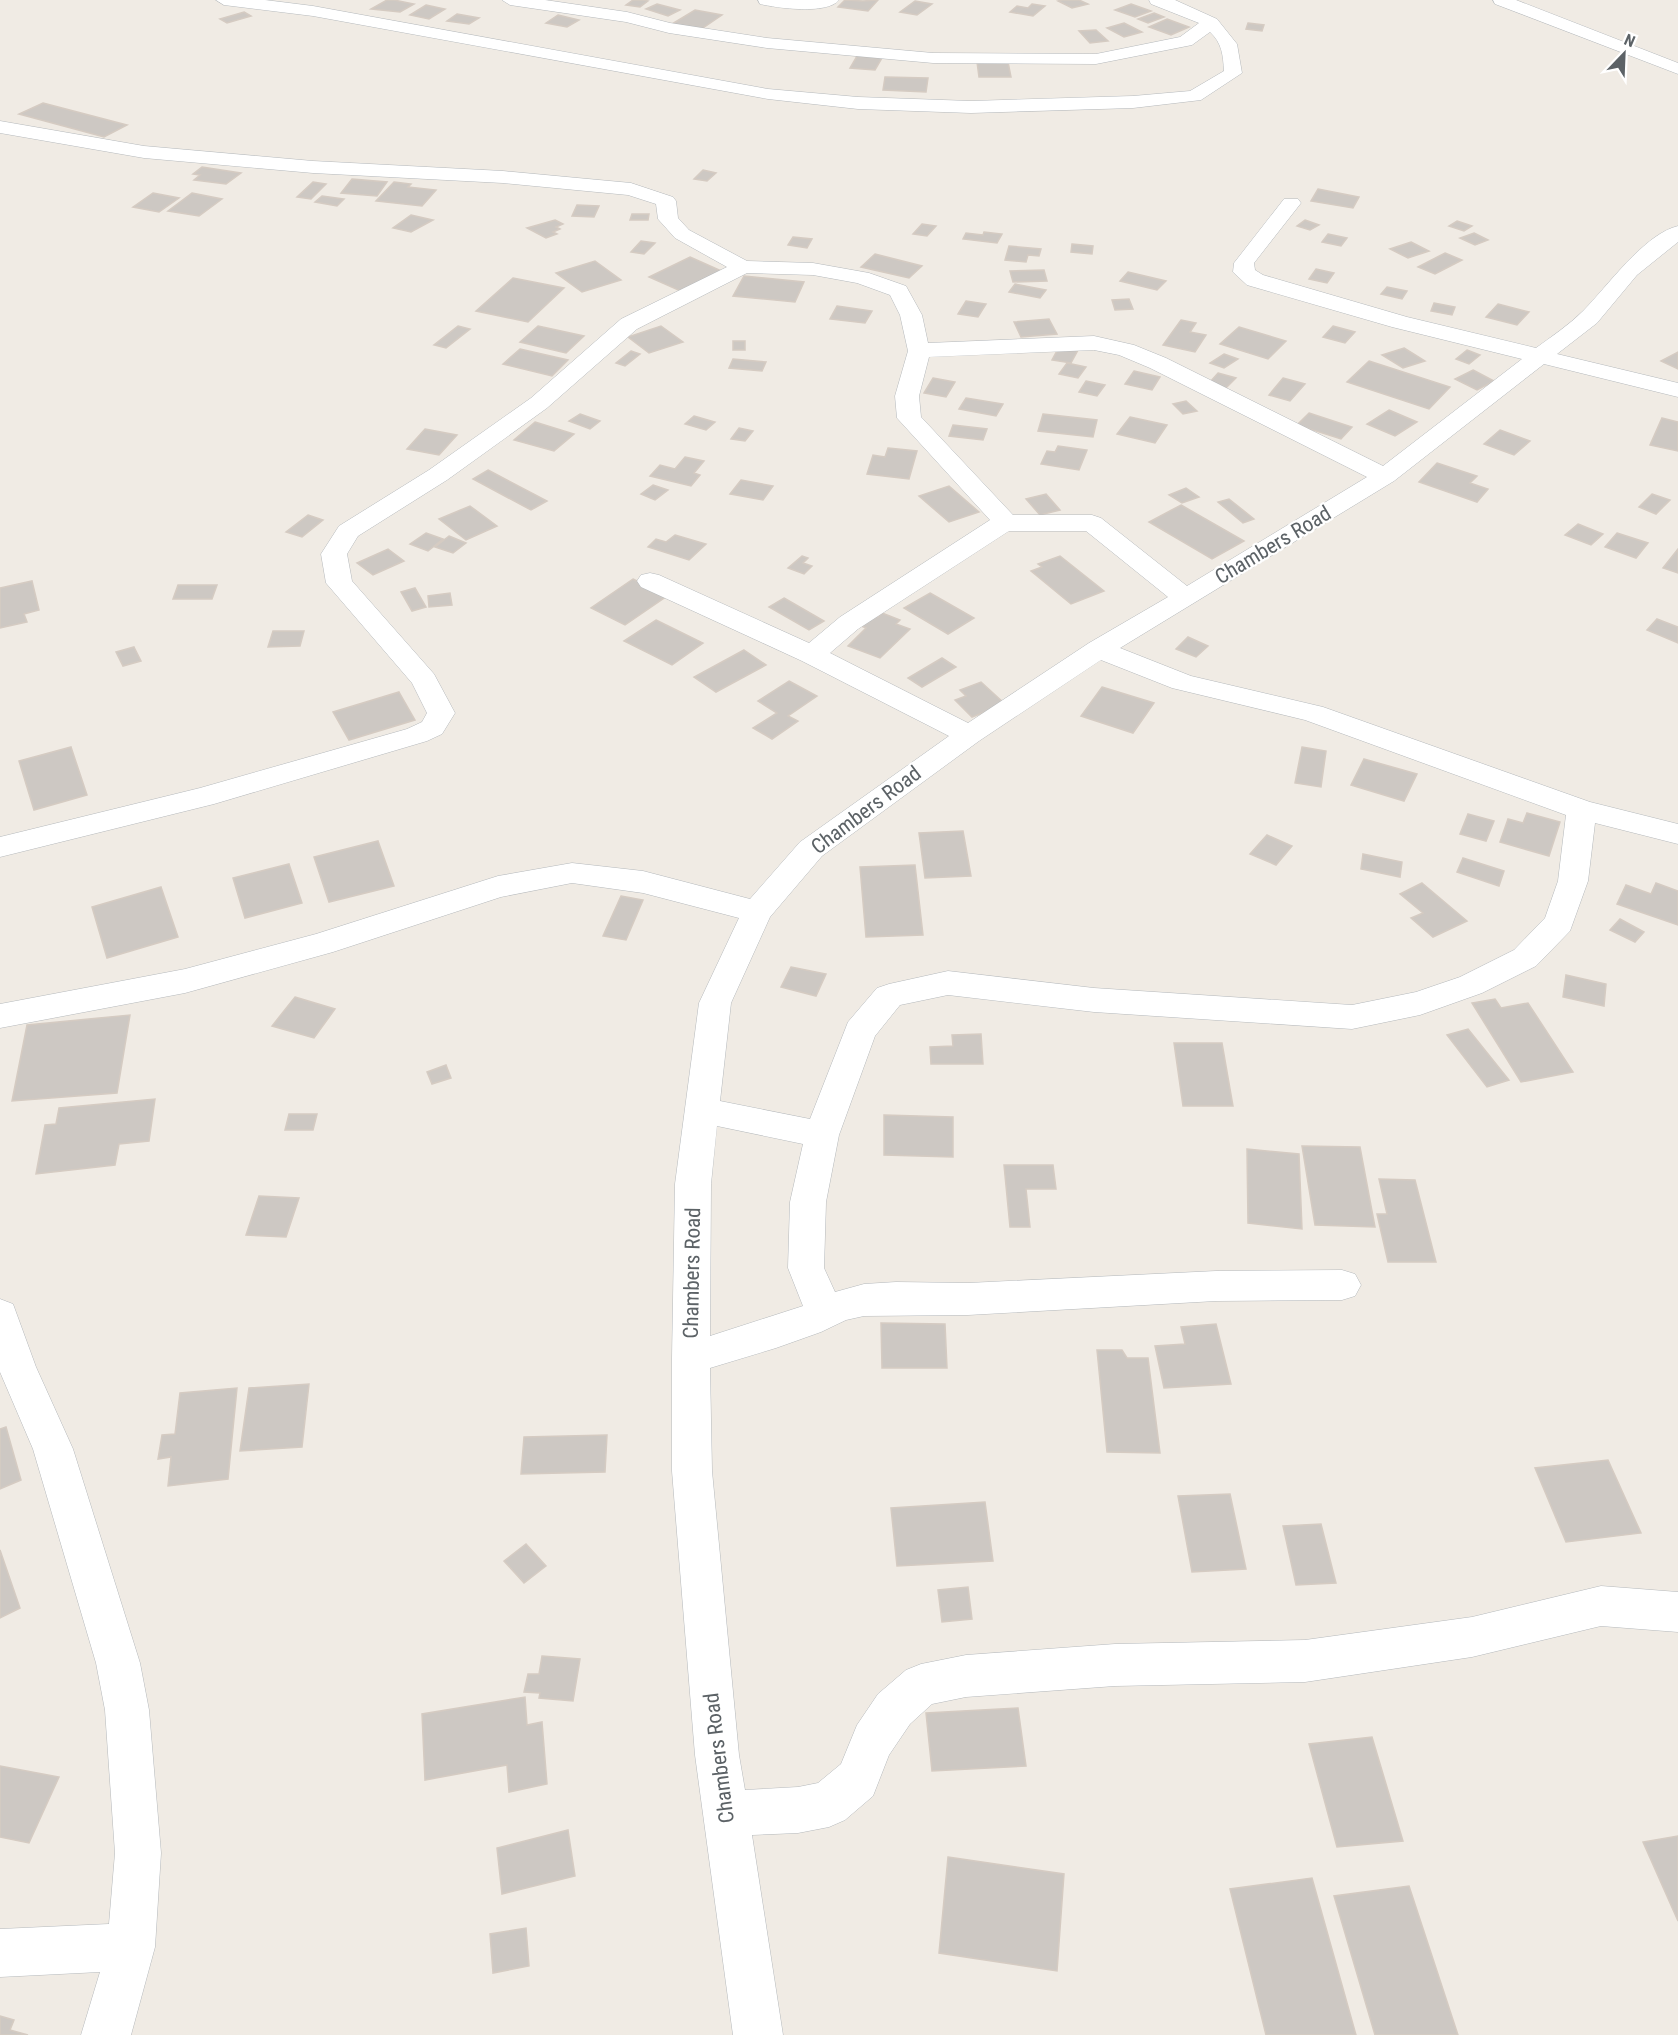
<svg xmlns="http://www.w3.org/2000/svg" width="1678" height="2035" font-family="'Roboto Condensed',sans-serif">
<style>
.building{fill:#cdc8c3;stroke:#d5cbc2;stroke-width:1.5}
.lines{fill:none;stroke-linecap:round;stroke-linejoin:round}
.minor-casing{stroke:#b5b9bc;stroke-width:1}
.minor{fill:#fff;fill-rule:evenodd}
.labels{text-anchor:middle;dominant-baseline:central;stroke-width:4.5;stroke-linejoin:round;paint-order:stroke}
.street-label{font-size:21px;fill:#5c6266;stroke:#fff}
</style>
<rect width="100%" height="100%" fill="#f0ebe4"/>
<path class="building" d="M387,0H394L414,4L400,12L371,9Z
M633,0H643L648,1L640,7L626,5Z
M845,0L863,1L878,0L868,11L838,7Z
M1062,0H1079L1088,4L1072,8L1058,1Z
M915,1L932,4L917,15L900,12Z
M657,4L680,10L668,16L646,9Z
M1032,4L1045,6L1033,16L1010,12L1017,6L1028,8Z
M1131,4L1151,11L1135,17L1115,10Z
M426,5L445,9L429,19L410,15Z
M695,10L722,15L700,30L672,24Z
M244,12L251,16L227,23L220,19Z
M1154,13L1164,17L1148,23L1138,19Z
M457,14L479,18L469,24L447,21Z
M558,15L579,20L567,27L546,23Z
M1167,19L1189,27L1171,35L1149,27Z
M1124,23L1142,32L1124,37L1107,28Z
M1248,23L1264,25L1262,31L1246,29Z
M1096,30L1108,41L1090,43L1079,31Z
M857,56L882,58L875,70L850,68Z
M977,62H1008L1011,77H979Z
M885,77L928,78L926,92L883,90Z
M43,103L127,125L104,137L19,114Z
M202,167L241,173L226,184L194,180L200,175L193,174Z
M703,170L716,173L707,181L694,179Z
M352,179L387,182L377,196L341,193Z
M313,182L326,184L311,199L297,197Z
M394,182L411,184L408,187L436,190L422,206L376,201Z
M1318,189L1359,197L1353,208L1311,201Z
M153,193L179,198L159,212L133,207Z
M192,193L222,199L199,216L168,211Z
M322,196L344,199L337,206L315,202Z
M577,205L599,206L594,217L572,216Z
M632,214H649L648,220H630Z
M411,215L433,220L411,232L393,228Z
M555,220L563,224L556,227L560,229L553,232L557,234L546,238L527,228Z
M1305,220L1319,225L1310,230L1297,226Z
M1457,221L1472,226L1464,231L1449,226Z
M922,224L936,226L927,236L913,234Z
M984,232L1002,234L997,243L963,239L966,233L983,235Z
M1474,233L1488,240L1475,245L1460,238Z
M1328,234L1347,238L1341,246L1322,242Z
M793,237L812,239L807,248L788,245Z
M641,241L655,243L644,254L631,252Z
M1411,242L1429,251L1408,258L1390,249Z
M1072,244L1093,246L1092,254L1071,252Z
M1009,246L1041,249L1039,256L1028,255L1026,262L1005,260Z
M1445,253L1462,260L1435,274L1418,267Z
M875,254L922,266L909,278L861,267Z
M690,257L726,273L685,293L649,277Z
M595,261L621,280L582,292L556,273Z
M1316,269L1334,273L1327,283L1309,279Z
M1044,270L1047,281L1013,282L1010,271Z
M1128,272L1166,281L1157,290L1120,281Z
M744,276L804,282L795,302L733,296Z
M513,278L564,288L528,322L476,311Z
M1015,284L1046,290L1040,298L1009,292Z
M1387,287L1407,291L1402,299L1381,294Z
M1129,299L1133,309L1115,310L1112,300Z
M966,301L986,304L978,317L958,314Z
M1434,303L1455,307L1452,315L1431,311Z
M1498,304L1529,312L1517,325L1486,317Z
M837,306L872,311L865,323L830,319Z
M1049,319L1057,334L1021,337L1014,322Z
M1181,320L1196,323L1190,332L1206,335L1195,352L1163,345Z
M458,326L470,329L446,348L434,345Z
M538,326L584,336L566,353L520,342Z
M661,326L683,342L649,353L628,337Z
M1333,326L1355,332L1345,343L1323,337Z
M1239,327L1286,341L1268,359L1220,344Z
M733,341H745V350H733Z
M1059,347L1078,350L1071,363L1052,360Z
M1404,348L1425,361L1403,368L1382,355Z
M520,349L568,360L552,376L503,364Z
M1467,350L1480,355L1469,364L1456,359Z
M631,351L640,354L625,366L616,363Z
M1678,352V369L1661,361Z
M1224,354L1238,359L1224,368L1210,363Z
M733,359L766,362L762,371L729,368Z
M1369,361L1450,387L1429,409L1347,382Z
M1067,363L1086,367L1078,378L1059,374Z
M1473,370L1494,381L1477,390L1455,379Z
M1134,371L1160,377L1152,390L1125,384Z
M1218,373L1236,378L1226,388L1209,383Z
M933,378L955,382L946,397L924,393Z
M1283,378L1305,384L1290,401L1269,395Z
M1086,381L1105,385L1097,396L1079,392Z
M966,398L1003,404L996,416L959,409Z
M1186,401L1197,411L1183,414L1173,404Z
M1389,410L1417,422L1395,436L1367,424Z
M1309,413L1352,427L1341,439L1297,425Z
M580,414L600,421L590,429L569,421Z
M1043,414L1097,420L1093,437L1038,431Z
M694,416L715,422L706,430L685,424Z
M1130,417L1167,425L1155,443L1117,434Z
M1662,418L1678,422V451L1650,445Z
M535,422L574,434L554,451L514,440Z
M953,425L987,429L983,440L949,436Z
M739,428L753,431L745,441L731,439Z
M425,429L457,435L439,455L407,449Z
M1500,430L1530,441L1514,455L1484,444Z
M1058,446L1087,450L1079,470L1041,464L1047,451L1055,452Z
M888,448L917,451L909,479L867,474L873,455L885,457Z
M685,457L704,461L694,473L700,475L691,486L650,476L660,465L675,469Z
M1437,463L1477,476L1470,483L1488,489L1477,502L1419,482Z
M488,470L547,501L531,510L473,479Z
M741,480L773,486L763,500L730,494Z
M653,485L668,490L655,500L641,494Z
M949,486L979,512L949,522L919,496Z
M1186,488L1199,497L1182,503L1169,495Z
M1046,494L1060,510L1040,515L1026,499Z
M1652,494L1670,500L1656,514L1639,507Z
M1229,499L1254,519L1243,523L1218,502Z
M1181,505L1244,541L1212,559L1149,522Z
M470,506L497,526L466,540L439,519Z
M308,515L323,520L302,537L286,532Z
M1578,524L1603,534L1591,545L1565,535Z
M426,533L443,539L428,551L410,544Z
M1617,533L1648,543L1636,558L1605,547Z
M675,535L706,544L689,560L648,547L656,539L666,542Z
M449,536L466,543L453,553L435,547Z
M388,549L404,561L373,575L357,563Z
M1678,549V573L1663,568Z
M802,556L808,558L803,563L812,566L804,574L788,568Z
M1060,556L1104,591L1071,604L1031,571L1042,567L1038,564Z
M633,579L667,596L625,625L591,608Z
M32,581L39,610L24,614L27,622L0,628V588Z
M178,585H217L212,599H173Z
M415,588L426,607L412,611L401,592Z
M450,593L452,605L429,607L428,596Z
M930,593L974,618L948,634L904,608Z
M784,598L824,621L809,630L769,607Z
M882,613L900,620L896,624L910,629L880,658L848,646L866,628L859,625L870,615L878,617Z
M1657,619L1678,627V643L1647,630Z
M656,620L703,643L672,665L624,641Z
M273,631H304L300,646L268,647Z
M1188,637L1208,646L1196,657L1176,649Z
M134,647L141,661L123,666L116,652Z
M744,650L766,665L716,692L694,677Z
M942,658L956,667L922,687L908,678Z
M789,681L817,696L788,716L798,721L772,739L753,728L777,713L758,701Z
M981,682L1005,704L972,717L955,700L966,696L960,690Z
M1102,687L1154,703L1133,733L1081,716Z
M399,692L415,720L349,740L333,712Z
M71,747L87,795L34,810L19,761Z
M1302,747L1326,751L1321,787L1295,783Z
M1364,759L1417,774L1404,801L1351,785Z
M1527,813L1560,822L1549,856L1500,842L1508,819L1523,823Z
M1468,814L1494,821L1486,841L1460,834Z
M963,831L971,876L925,878L919,833Z
M1267,835L1292,846L1276,865L1250,854Z
M378,841L394,886L329,902L314,857Z
M1363,854L1402,862L1400,877L1361,869Z
M1463,858L1504,871L1499,886L1457,872Z
M289,864L302,903L245,918L233,878Z
M915,865L923,935L866,937L860,867Z
M1422,883L1467,921L1433,937L1411,918L1423,913L1400,894Z
M1656,883L1678,891V925L1617,904L1626,885L1651,894Z
M161,887L178,937L107,958L92,907Z
M621,896L643,900L626,940L603,936Z
M1620,919L1644,932L1635,942L1610,930Z
M791,967L826,974L816,996L781,987Z
M1566,975L1606,984L1604,1006L1563,997Z
M295,997L335,1009L314,1038L272,1026Z
M1495,999L1501,1008L1528,1003L1573,1072L1521,1082L1472,1003Z
M130,1015L117,1093L12,1101L27,1025Z
M1468,1029L1509,1080L1487,1087L1447,1035Z
M981,1034L983,1064H931L930,1047L953,1046L952,1035Z
M1174,1043H1222L1233,1106H1183Z
M446,1065L451,1078L432,1084L427,1072Z
M155,1099L149,1141L119,1144L115,1165L36,1174L45,1125L56,1124L59,1108Z
M289,1114H317L313,1130H285Z
M884,1115L953,1117V1157L884,1155Z
M1302,1146L1360,1147L1375,1227L1315,1225Z
M1247,1149L1299,1154L1302,1229L1248,1223Z
M1004,1165H1053L1056,1189H1026L1030,1227H1010Z
M1379,1179L1415,1180L1436,1262H1388L1377,1214H1387Z
M259,1196L299,1198L286,1237L246,1235Z
M881,1323L945,1324L947,1368H882Z
M1216,1324L1231,1384L1164,1388L1155,1346L1185,1344L1181,1327Z
M1097,1350H1122L1127,1358H1148L1160,1453L1107,1452Z
M309,1384L302,1447L240,1451L249,1388Z
M237,1388L228,1479L168,1486L171,1457L158,1459L162,1435L175,1434L180,1393Z
M6,1427L21,1480L0,1489V1429Z
M607,1435L605,1472L521,1474L524,1437Z
M1608,1460L1641,1533L1566,1542L1535,1468Z
M1230,1494L1246,1569L1192,1572L1178,1496Z
M985,1502L993,1561L897,1566L891,1508Z
M1321,1524L1336,1583L1296,1585L1283,1526Z
M526,1544L546,1566L524,1583L504,1561Z
M0,1550L20,1608L0,1618Z
M968,1587L972,1619L942,1622L938,1590Z
M542,1656L580,1659L573,1701L539,1698L540,1693L524,1692L528,1674H539Z
M525,1697L527,1725L542,1722L547,1784L509,1792L507,1765L425,1780L422,1714Z
M1018,1708L1026,1766L932,1771L926,1713Z
M1372,1737L1403,1841L1337,1847L1309,1744Z
M0,1766L59,1777L29,1843L0,1837Z
M568,1830L575,1876L502,1894L497,1848Z
M1678,1836V1921L1643,1842Z
M948,1857L1064,1874L1057,1971L939,1953Z
M1312,1878L1356,2035H1266L1230,1889Z
M1409,1886L1458,2035H1375L1334,1896Z
M526,1928L529,1966L493,1973L490,1934Z
M0,2016L14,2020L10,2030L28,2035H0Z"/>
<g class="lines">
<defs>
<path id="minor" d="M216,0H265L313,6L768,89L858,97L971,101L1133,96L1190,91L1224,71C1223,55 1222,43 1210,32L1192,45L1096,64L933,63L767,48L669,33L626,22L510,5L502,0H545L627,12L670,23L767,38L933,53L1096,54L1180,37L1199,23L1151,4L1149,0H1175L1217,19L1237,44L1242,73L1201,100L1133,108L971,113L858,109L768,99L313,16L224,5Z
M758,0H839C827,15 777,8 760,4Z
M1493,0H1516L1678,63V74L1495,4Z
M0,121L144,146L313,161L503,171L631,183L673,197L676,201L678,218L689,230L747,261L813,263L869,273L906,286L922,315L928,343L1094,336L1134,345L1166,358L1383,466L1522,359L1392,327L1247,285L1233,272L1234,263L1284,199H1298L1301,203L1254,263L1255,270L1263,275L1407,317L1536,348C1551,337 1569,325 1583,311C1607,287 1644,234 1678,226V242L1637,275L1597,323L1557,354L1678,383V397L1544,364L1394,481L1120,648L1191,676L1323,707L1590,802L1678,824V844L1595,823L1588,881L1570,931L1536,966L1482,993L1420,1015L1352,1029L1094,1012L948,995L900,1005L875,1036L839,1135L826,1202L824,1268L835,1292L864,1284L896,1282L968,1283L1216,1271L1342,1270L1355,1274L1361,1285L1355,1296L1342,1300L1216,1301L968,1315L864,1316L846,1320L821,1332L776,1348L710,1368L712,1471L739,1755L745,1790L798,1787L818,1783L841,1764L857,1725L878,1694L906,1670L921,1664L966,1655L1115,1644L1305,1640L1472,1617L1601,1586L1678,1592V1632L1601,1626L1472,1657L1305,1682L1115,1686L966,1697L932,1704L910,1724L889,1755L873,1796L845,1820L829,1827L798,1833L752,1835L783,2035H733L695,1755L672,1471V1358L675,1184L699,1003L739,918L643,893L572,883L501,897L333,952L185,993L0,1028V1004L185,969L316,934L498,876L572,863L643,871L750,899L800,842L949,736L802,661L641,587L637,581L641,575L650,573L659,575L809,643L840,617L990,520L897,418L895,396L908,351L900,315L890,295L857,283L813,275L747,273L637,329L547,408L447,480L358,536L347,554L352,581L434,674L455,713L442,734L427,741L214,804L0,857V837L200,788L407,729L422,722L427,713L412,683L326,583L321,554L339,526L429,470L531,398L621,319L727,267L675,238L658,219L656,204L628,195L503,183L313,173L144,158L0,133ZM1094,350L1119,355L1150,368L1367,477L1187,586L1101,518L1092,515H1013L921,417L919,396L929,357ZM1009,531H1086L1168,597L1089,643L968,723L830,653L858,629ZM1101,660L1172,688L1305,720L1566,815L1558,881L1545,918L1514,950L1460,977L1416,992L1352,1005L1094,988L948,971L889,984L877,988L848,1022L810,1119L720,1101L731,1003L770,917L822,856L979,741ZM717,1126L803,1144L790,1202L788,1268L803,1306L710,1336L711,1184Z
M0,1299L13,1304L36,1367L73,1449L140,1663L149,1710L161,1853L155,1947L131,2035H81L100,1972L0,1977V1929L109,1924L115,1853L105,1710L96,1663L33,1449L0,1372Z"/>
</defs>
<use href="#minor" class="minor-casing"/>
<use href="#minor" class="minor"/>
</g>
<g class="labels">
<g class="street-label">
<text transform="translate(1273 545) rotate(-31)">Chambers Road</text>
<text transform="translate(866 810) rotate(-37)">Chambers Road</text>
<text transform="translate(692 1273) rotate(-89)">Chambers Road</text>
<text transform="translate(719 1758) rotate(-97)">Chambers Road</text>
</g>
</g>
<g transform="translate(1624 54) rotate(23)" stroke="#ffffff" stroke-width="4.5" paint-order="stroke">
<path d="M0-4.5L10 22L0 15L-10 22Z" fill="#5c6266"/>
<text y="-9" font-size="16" font-weight="bold" text-anchor="middle" fill="#5c6266">N</text>
</g>
</svg>
